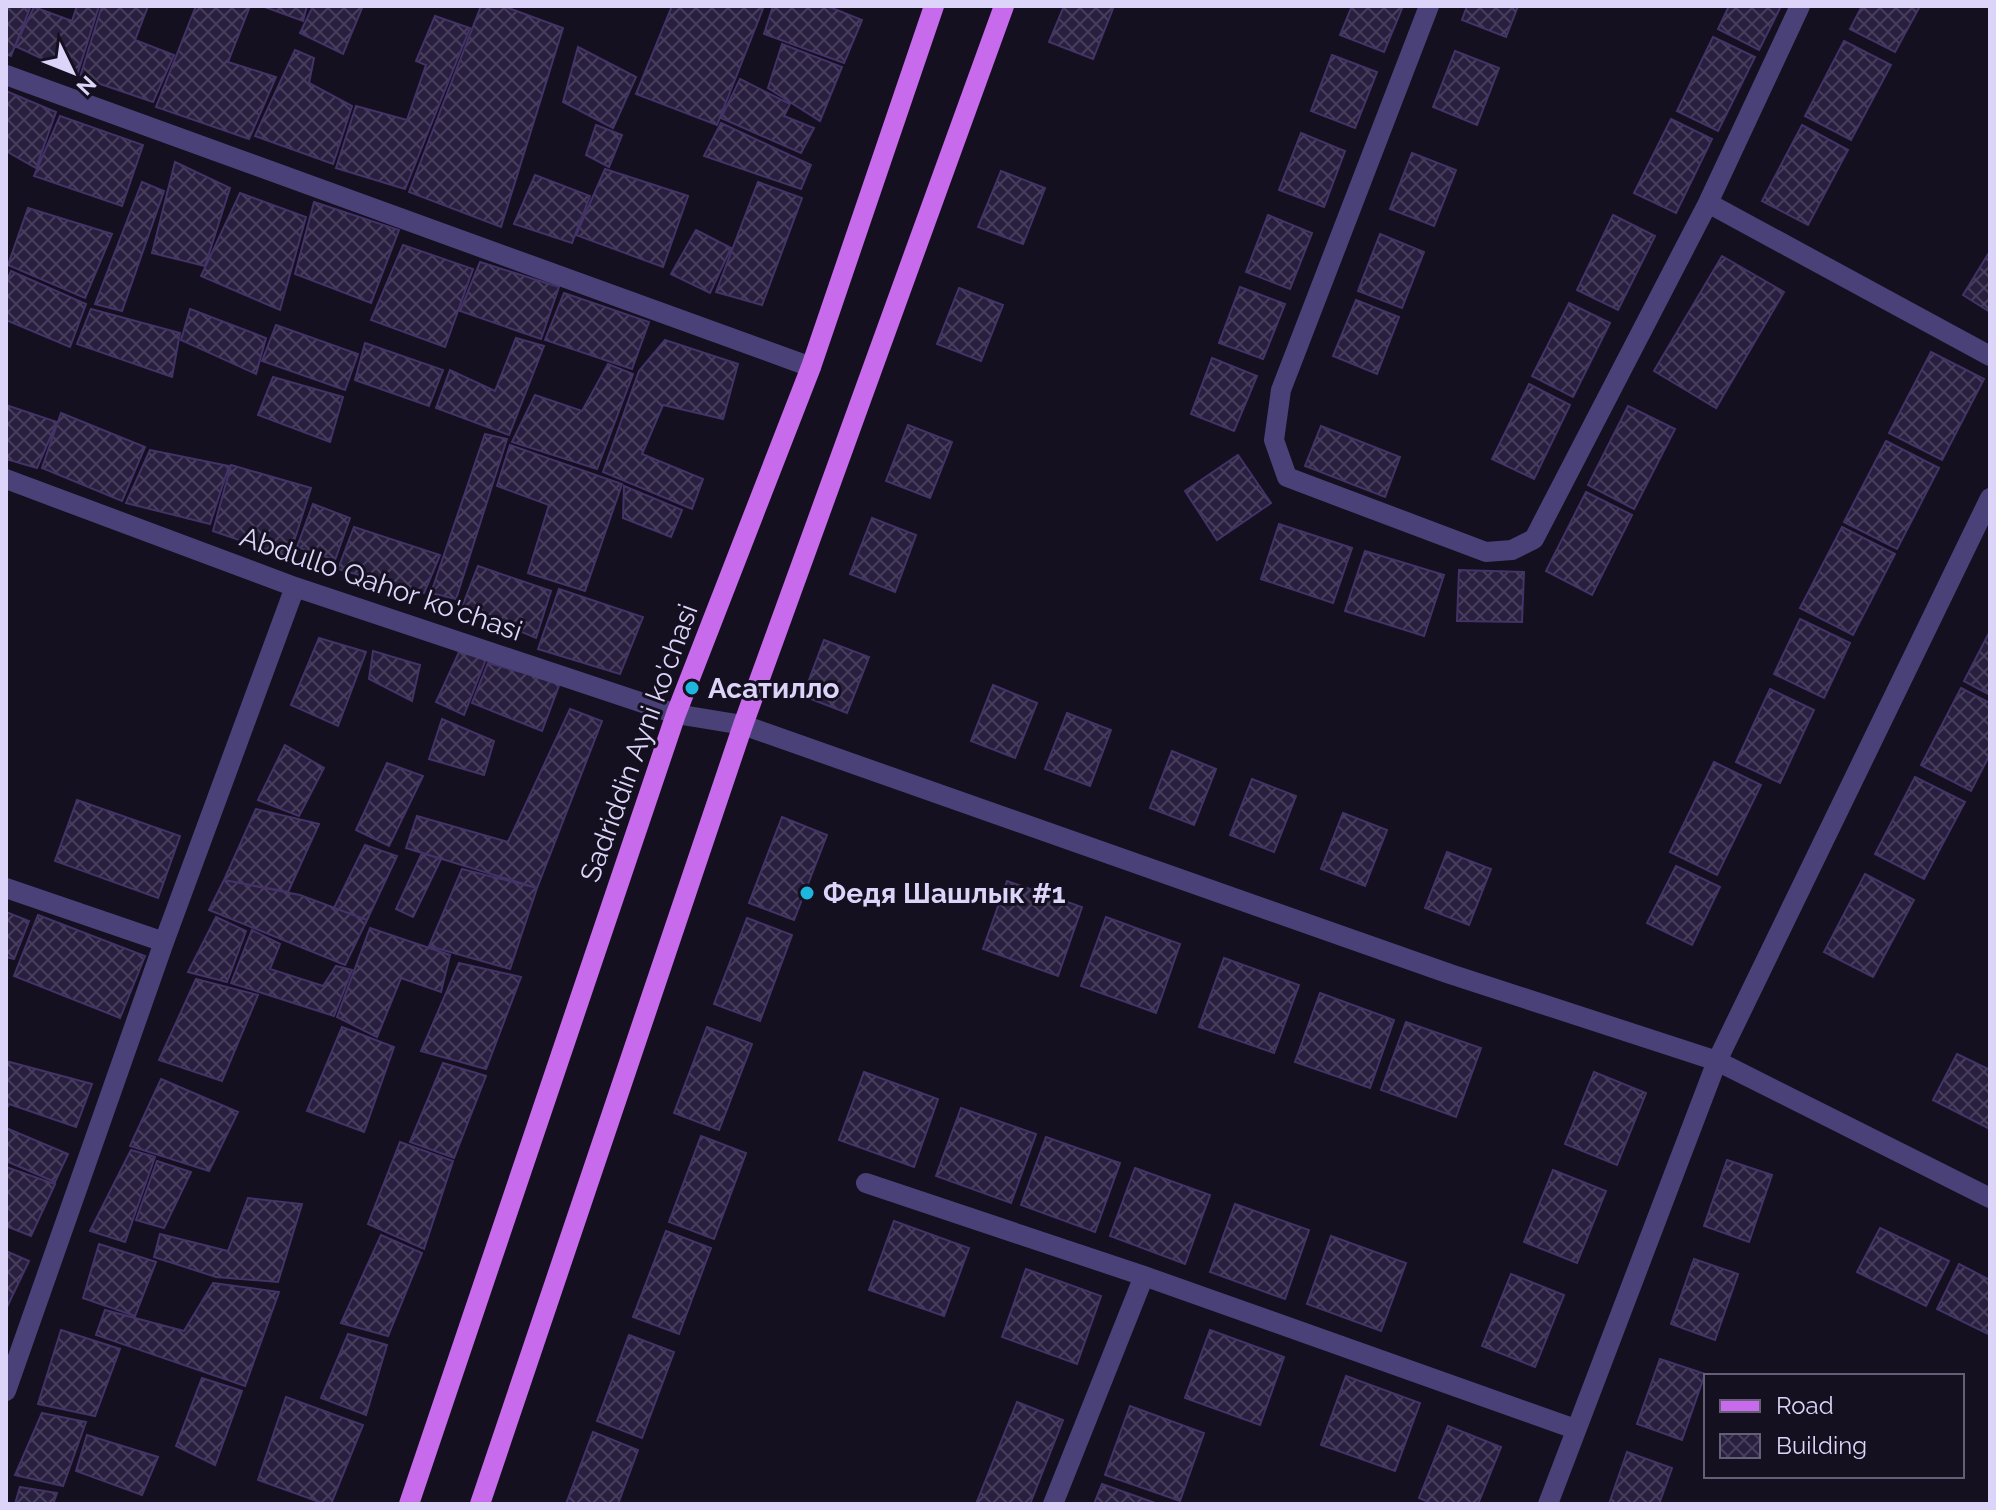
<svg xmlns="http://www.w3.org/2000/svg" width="1996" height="1510" font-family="Raleway,sans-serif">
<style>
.building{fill:url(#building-cross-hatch);stroke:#433367;stroke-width:2}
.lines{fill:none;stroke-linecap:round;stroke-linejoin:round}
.minor{stroke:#494178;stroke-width:20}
.major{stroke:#c76aeb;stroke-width:20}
.poi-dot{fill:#1eb6dc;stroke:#141020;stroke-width:3}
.labels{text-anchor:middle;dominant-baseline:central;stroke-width:6;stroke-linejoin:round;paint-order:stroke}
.street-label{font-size:28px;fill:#dcd4f9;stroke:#141020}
.poi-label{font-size:28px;font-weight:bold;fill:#dcd4f9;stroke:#141020;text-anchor:start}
</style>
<defs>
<pattern id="building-cross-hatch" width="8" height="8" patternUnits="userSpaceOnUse" patternTransform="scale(2)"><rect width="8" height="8" fill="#281e3e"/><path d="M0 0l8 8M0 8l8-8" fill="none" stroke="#473e5b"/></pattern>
</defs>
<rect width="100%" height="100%" fill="#141020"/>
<path class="building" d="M6,6L30,8L11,56L6,54Z
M77,6H99L77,75L15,46L34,7L72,21Z
M102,6H148L135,40L174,55L153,102L80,77Z
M196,6H250L228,62L276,77L249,139L156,107Z
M262,6H307L303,21Z
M313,6H358L362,8L343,54L300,33Z
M481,6H503L563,28L501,227L409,192Z
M672,6H764L717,125L636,94Z
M773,6H827L862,20L844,63L764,34Z
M1064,6H1114L1093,59L1049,42Z
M1352,6H1403L1384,52L1340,35Z
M1467,6H1518L1506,37L1462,20Z
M1729,6H1781L1759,50L1718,29Z
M1862,6H1920L1895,52L1850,29Z
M435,16L470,28L405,189L336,168L356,106L407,120L426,65L416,61Z
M1713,37L1755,57L1718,131L1677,111Z
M1844,41L1891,65L1851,140L1805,116Z
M782,44L842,67L820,121L768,88Z
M578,47L636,77L613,128L563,102Z
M295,50L314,58L309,83L352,106L333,164L255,136Z
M1455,51L1499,68L1477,125L1433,107Z
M1332,55L1377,72L1355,128L1311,111Z
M740,79L790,104L784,116L814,128L801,153L721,118Z
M6,91L56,112L36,168L6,151Z
M60,116L143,145L122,206L34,176Z
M1671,119L1712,139L1676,213L1634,193Z
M721,123L811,165L801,189L704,156Z
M596,125L622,135L609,167L586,155Z
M1802,125L1848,150L1808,225L1762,201Z
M1301,133L1345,151L1324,207L1279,190Z
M1412,153L1456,170L1434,226L1390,209Z
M175,162L230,188L205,266L152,253Z
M605,169L688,196L663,267L576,235Z
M1001,171L1045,188L1023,244L978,227Z
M535,175L590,196L572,243L514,224Z
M142,182L164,191L122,311L95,304Z
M758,182L802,198L762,305L716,292Z
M240,193L306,217L280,310L201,276Z
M314,202L399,230L371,303L295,274Z
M28,208L112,234L85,298L8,265Z
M1268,215L1312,233L1290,289L1246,272Z
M1613,215L1655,236L1618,310L1577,290Z
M696,230L731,248L710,293L671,274Z
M1380,234L1424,252L1402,308L1358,291Z
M403,245L473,269L445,347L371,320Z
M1990,251V312L1963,295Z
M1722,256L1784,292L1716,408L1654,371Z
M480,262L559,287L541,339L460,311Z
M11,271L86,304L70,347L6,320V283Z
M1240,287L1285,304L1263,359L1219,343Z
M959,288L1003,305L981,361L937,344Z
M564,293L649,322L632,369L545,340Z
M1356,300L1399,317L1377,374L1333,356Z
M1569,303L1610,323L1573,397L1532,376Z
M91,309L180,333L172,377L77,344Z
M190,309L266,338L256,374L181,340Z
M276,325L358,354L345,390L262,361Z
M516,338L544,346L509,435L436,408L450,370L495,391Z
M665,340L738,364L723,419L663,405L642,454L703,479L692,509L603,472L639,371Z
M365,343L443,370L429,406L355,380Z
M1931,352L1984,379L1942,460L1889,433Z
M1212,358L1257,376L1234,431L1191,414Z
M608,364L633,374L597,469L512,442L535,395L582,411Z
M273,377L343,397L330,442L258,415Z
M1529,384L1570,405L1534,479L1492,459Z
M6,405L57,422L37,468L6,459Z
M1628,406L1675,429L1634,509L1588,485Z
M61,413L145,447L122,501L42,468Z
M908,425L952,442L930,498L886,481Z
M1321,426L1400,457L1385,497L1305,466Z
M485,434L507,439L456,599L431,593Z
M1886,441L1939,468L1897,549L1844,522Z
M510,445L622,484L585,591L528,573L549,505L497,486Z
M150,450L229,466L210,524L126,503Z
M1238,455L1271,503L1217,540L1185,491Z
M231,465L311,488L289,557L213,531Z
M624,486L682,510L671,537L623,518Z
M1586,492L1632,515L1592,595L1546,571Z
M313,504L350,518L335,560L297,547Z
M872,518L916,535L895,592L850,574Z
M1279,524L1352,548L1333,603L1261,579Z
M354,527L440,555L424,593L338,569Z
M1842,527L1895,554L1853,635L1800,608Z
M1365,551L1444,575L1424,636L1345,611Z
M478,566L551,591L536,638L462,607Z
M1459,570L1524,572L1522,622L1457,621Z
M559,589L643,617L620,674L538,649Z
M1800,619L1850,643L1824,698L1774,674Z
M1990,631V695L1964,681Z
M319,638L366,652L338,726L291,705Z
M824,640L869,657L847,713L803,696Z
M460,650L486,659L464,715L436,702Z
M373,651L420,665L412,701L369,679Z
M488,663L560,683L542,731L472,703Z
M993,685L1037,703L1015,758L971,741Z
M1961,688L1990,703V754L1971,791L1921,765Z
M1770,689L1814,710L1780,783L1736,762Z
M570,709L602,721L537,888L406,848L417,816L508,842Z
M1067,713L1111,730L1090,786L1045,769Z
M442,719L494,741L484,775L429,759Z
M285,745L324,768L299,816L258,800Z
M1172,751L1216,769L1194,825L1150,808Z
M1714,762L1761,785L1717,875L1670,852Z
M387,763L423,776L389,846L356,830Z
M1915,777L1965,802L1924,879L1875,854Z
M1252,779L1296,796L1274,852L1230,835Z
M77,800L180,836L158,898L55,861Z
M256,809L319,824L288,892L224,880Z
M1343,813L1387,830L1365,886L1321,869Z
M782,817L827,835L794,920L749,903Z
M365,845L397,856L367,920L334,908Z
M1447,852L1491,869L1469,925L1425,908Z
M422,853L441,859L413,917L396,909Z
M1676,866L1720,887L1692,945L1647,923Z
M462,869L537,888L510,969L429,946Z
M1865,874L1914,900L1873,977L1824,952Z
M224,880L300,895L367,920L345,965L209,910Z
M1007,881L1082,907L1058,976L983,949Z
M6,912L29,921L14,959L6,957Z
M38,915L145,956L120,1018L14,976Z
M216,917L246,931L227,982L188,972Z
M1106,917L1180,944L1156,1013L1081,986Z
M747,918L792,935L760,1021L714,1004Z
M370,928L450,955L441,992L401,978L377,1037L337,1017Z
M252,930L280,944L270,969L323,986L336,966L352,970L334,1016L231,983Z
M1224,958L1299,985L1274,1053L1199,1027Z
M459,963L521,977L486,1069L421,1051Z
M196,979L258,995L222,1081L159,1060Z
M1320,993L1394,1020L1370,1088L1295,1062Z
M1406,1022L1481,1048L1456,1117L1381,1090Z
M342,1027L394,1047L364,1132L307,1111Z
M707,1027L752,1044L719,1130L674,1113Z
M1957,1054L1990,1070V1129L1933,1100Z
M6,1061L92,1084L76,1127L9,1104L6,1110Z
M443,1063L486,1076L454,1158L410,1142Z
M864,1072L938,1099L914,1167L839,1140Z
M1594,1072L1646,1093L1617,1165L1565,1144Z
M161,1079L238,1112L209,1171L130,1146Z
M961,1108L1036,1134L1011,1203L936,1176Z
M6,1128L68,1154L55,1182L6,1161Z
M701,1136L746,1153L714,1239L669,1222Z
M1046,1137L1120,1163L1095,1232L1021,1205Z
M400,1142L453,1161L424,1249L368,1224Z
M131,1150L155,1157L125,1242L90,1231Z
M1727,1160L1772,1175L1749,1242L1704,1226Z
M157,1161L191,1172L164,1228L136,1220Z
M6,1167L55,1184L31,1236L6,1226Z
M1135,1168L1210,1195L1185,1264L1110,1236Z
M1553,1170L1606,1191L1577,1263L1524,1242Z
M248,1198L302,1204L278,1282L216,1277L154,1257L160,1234L228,1251Z
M1235,1204L1309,1230L1285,1299L1210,1272Z
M894,1221L969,1248L944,1316L869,1290Z
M1880,1228L1949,1261L1926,1306L1857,1272Z
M666,1231L711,1248L679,1334L633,1317Z
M381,1235L422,1253L388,1336L341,1323Z
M1331,1236L1406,1263L1381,1331L1307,1304Z
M99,1244L156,1262L135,1316L83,1298Z
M6,1251L29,1261L6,1309Z
M1694,1259L1738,1274L1715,1340L1671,1324Z
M1959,1264L1990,1280V1335L1937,1309Z
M1026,1269L1101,1296L1077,1364L1002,1337Z
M1511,1274L1564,1295L1535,1367L1482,1346Z
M213,1283L279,1292L245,1386L96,1335L105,1310L184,1331Z
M61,1330L120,1349L95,1416L38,1404Z
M1210,1330L1284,1357L1260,1425L1185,1398Z
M348,1334L387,1345L366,1415L321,1398Z
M629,1335L674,1352L642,1438L597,1421Z
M1660,1359L1705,1374L1682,1440L1637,1424Z
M1346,1376L1420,1403L1395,1471L1321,1445Z
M202,1378L242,1391L215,1465L176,1446Z
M286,1397L363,1425L331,1504H325L258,1480Z
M1017,1402L1063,1420L1030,1504H976Z
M1130,1406L1204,1433L1180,1501L1105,1475Z
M42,1413L86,1422L63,1486L15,1475Z
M1448,1426L1501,1447L1478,1504H1433L1419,1498Z
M593,1432L638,1450L618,1504H566Z
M87,1435L158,1457L142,1495L76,1471Z
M1627,1452L1672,1468L1659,1504H1609Z
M1102,1484L1158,1504H1094Z
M20,1487L57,1493L53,1504H15Z"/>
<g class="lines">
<path class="minor" d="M1429,6L1281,390L1274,440L1287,477L1486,552L1512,550L1534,539L1708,203L1800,6
M6,75L811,367
M1708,203L1990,356
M6,479L295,587L676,714L743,725L1450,974L1717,1061L1990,1198
M6,888L164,942
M866,1183L1144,1276L1575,1429
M6,1391L164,942L295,587
M1053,1504L1144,1276
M1548,1504L1717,1061L1990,498"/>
<path class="major" d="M409,1504L676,714L811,367L934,6
M480,1504L743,725L1004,6"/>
</g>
<g class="poi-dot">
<circle cx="692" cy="688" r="8"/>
<circle cx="807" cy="893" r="8"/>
</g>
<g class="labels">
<g class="street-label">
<text transform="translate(381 584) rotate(19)">Abdullo Qahor ko'chasi</text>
<text transform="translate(639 743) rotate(-70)">Sadriddin Ayni ko'chasi</text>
</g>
<g class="poi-label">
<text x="708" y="688">Асатилло</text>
<text x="823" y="893">Федя Шашлык #1</text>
</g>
</g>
<rect width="1996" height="1510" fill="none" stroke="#dcd4f9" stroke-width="16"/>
<rect x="1704" y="1374" width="260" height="104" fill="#141020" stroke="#645e77" stroke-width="2"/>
<rect x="1720" y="1400" width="40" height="12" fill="#c76aeb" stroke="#645e77" stroke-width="2"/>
<text x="1776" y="1414" font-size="24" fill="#dcd4f9">Road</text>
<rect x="1720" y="1434" width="40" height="24" fill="url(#building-cross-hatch)" stroke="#645e77" stroke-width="2"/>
<text x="1776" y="1454" font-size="24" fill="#dcd4f9">Building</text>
<g transform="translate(72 72) rotate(133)" stroke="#141020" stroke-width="6" paint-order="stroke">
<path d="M0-6L14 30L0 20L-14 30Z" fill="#dcd4f9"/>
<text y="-12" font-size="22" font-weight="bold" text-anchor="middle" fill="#dcd4f9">N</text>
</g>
</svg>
